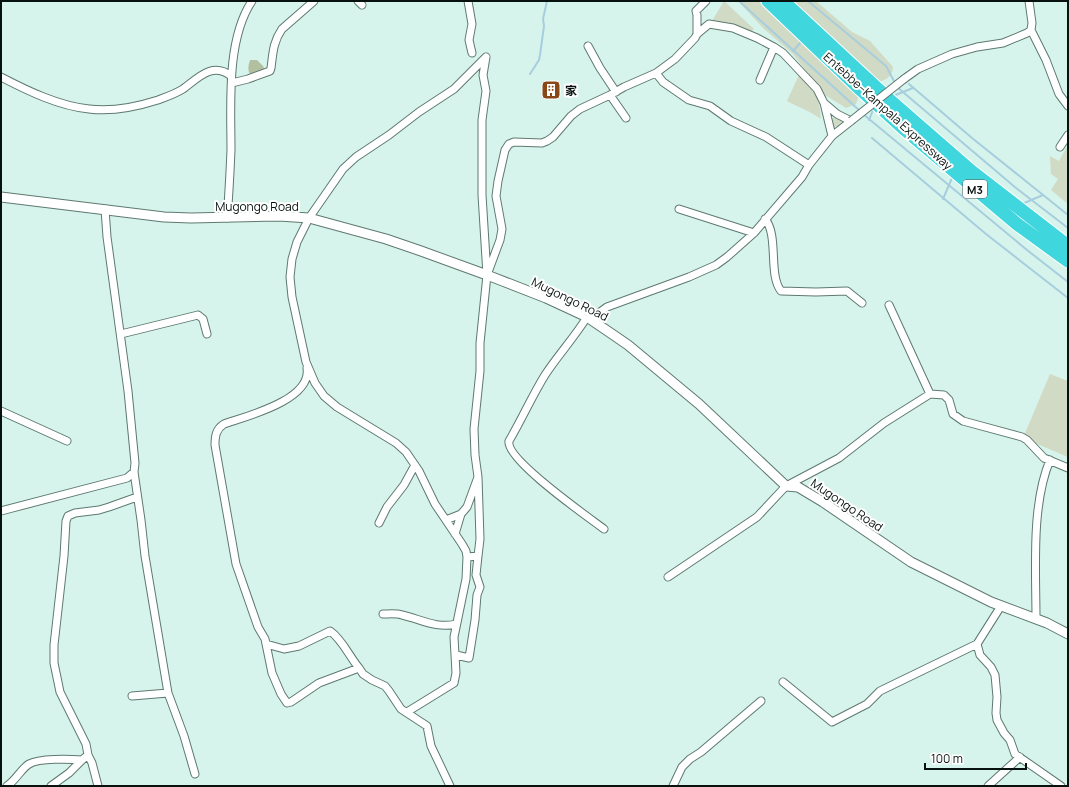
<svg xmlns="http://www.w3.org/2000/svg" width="1069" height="787" font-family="Manrope,'Noto Sans SC',sans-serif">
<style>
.green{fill:#d1dac5}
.forest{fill:#b3c0a0}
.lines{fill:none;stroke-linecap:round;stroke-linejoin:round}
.stream{stroke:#a7cede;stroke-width:2}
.minor-casing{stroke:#5e7971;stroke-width:9}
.tertiary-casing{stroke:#5e7971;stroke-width:11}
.motorway-casing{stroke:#fff;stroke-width:15}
.minor{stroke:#fff;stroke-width:7}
.tertiary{stroke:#fff;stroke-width:9}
.motorway{stroke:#40d6de;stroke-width:13}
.minor-bridge-casing{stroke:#5e7971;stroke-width:9;stroke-linecap:butt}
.minor-bridge{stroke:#fff;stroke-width:7}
.labels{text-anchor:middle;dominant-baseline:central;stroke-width:4;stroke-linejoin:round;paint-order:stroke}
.shield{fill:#fff;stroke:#515957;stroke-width:1}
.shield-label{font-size:11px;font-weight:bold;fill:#07120f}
.poi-label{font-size:12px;font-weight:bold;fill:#07120f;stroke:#fff;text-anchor:start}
.street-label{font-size:12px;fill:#07120f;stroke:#fff}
</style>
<rect width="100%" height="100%" fill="#d6f4eb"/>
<path class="green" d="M724,1L754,29L751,32L732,24L712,21Z
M738,1H758L859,95L856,104L846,108L825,95L793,54L763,28Z
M791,1H816L852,32L870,41L893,67C892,78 887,78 878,83Z
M799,75C816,92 819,95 821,119C810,111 798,107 787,101Z
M833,118L842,119V122L838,126L834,127L831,122Z
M1068,145V204L1051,190L1058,179L1051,174L1050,156L1059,161Z
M1050,374L1068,381V457L1023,438Z"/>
<path class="forest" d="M250,60H257L263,66L266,72L255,81C248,73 247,69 250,60Z"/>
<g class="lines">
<path class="stream" d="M739,1L860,111
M808,1L886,66L895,83
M793,51L801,42
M530,74L539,60L540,55L544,26L543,19L547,1
M909,84L972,138L1068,215
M897,87L1016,188L1068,228
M893,96L913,88
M863,114L1027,250L1068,282
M869,120L873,110
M872,138L986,234L1068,298
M943,199L952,178
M1022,204L1043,195"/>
<defs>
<path id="minor" d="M358,1L362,5
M468,1L472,24L469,40L472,53
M1031,30L1046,60L1059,94L1068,106
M697,34V15L696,11L706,1
M588,46L600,68L616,92
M656,73L663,82L689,100L710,106L731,121L766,137L809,165
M1,77C28,91 59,106 89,109C112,112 136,107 158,100C166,97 175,94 183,89C197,79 212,61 231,76
M904,79L918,69L952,54L977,47L1003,43L1027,33L1031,30L1032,23L1029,1
M760,80L774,47
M232,83L248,79L270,71L271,68C273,53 273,42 282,29L314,1
M610,95L626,118
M824,103L832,136
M1060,147L1068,135
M105,209L107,237L128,391L135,463L134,472L141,520L145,556L168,693L184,736L195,774
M679,209L754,233
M227,218C229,195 230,173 231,150C231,105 226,40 252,1
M765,219C779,235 768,275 781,291L816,292L847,291L862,303
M487,275L500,240L502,229L496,196L498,181L505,150L509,144L514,142L542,143L547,141L553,137L571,116L580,109L610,95L624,87L656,73L675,59L695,38L697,34L709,24L733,28L757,38L774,47L783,53L817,89L824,103L837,114L851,121L832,136L809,165L802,177L754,233L727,257L716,265L689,277L607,307L596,315L587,317C574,338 558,355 545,375C532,396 522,419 509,441C505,459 588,517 604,529
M121,334L198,315L203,319L207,334
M307,368C312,400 247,416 224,424C216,429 215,436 215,445L236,564L258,627L265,639L272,673L281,694L287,703L291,702L319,683L359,668L363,674L372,680L385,686L389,691L401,709L427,726L431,746L450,786
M930,394L944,395L949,400L953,414L963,421L1022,437L1027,440L1044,458L1068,468
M1,411L67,441
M478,477L475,455L474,429L480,371V343L487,275L482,195V120L486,91L483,75L486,57
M1,511L127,478L134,472
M446,520L461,514L467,507L478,477L480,539L478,556L467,557
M379,523L387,507L404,485L415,465
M455,534L461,514
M668,577L757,517L786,486L839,458L884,423L930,394L889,305
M383,614C389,614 396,613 402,615C420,619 437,629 456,624
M1036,619C1036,570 1031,505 1050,460
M266,644L284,649L299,646L330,631C342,639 349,656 359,668
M977,644L980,655L991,667L995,675L997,697L996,713L997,720L1004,733L1010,740L1015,754L1061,786
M456,655L469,658L475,620L477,595L480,587L476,575L478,556
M783,682L832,722L867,704L880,691L977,644L1001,606
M132,696L168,693
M407,712L454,683L456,673L454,637L466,579L467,557L466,551L462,544L435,504L419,471L406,452L396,443L337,407L324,396L315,383L306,362L292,297L290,277L292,259L297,242L309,218L343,169L356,157L389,135L419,112L454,89L486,57
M7,786C16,780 22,768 29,764C39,758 70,759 82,760L88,755
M51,786L69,773L82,760
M98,786L92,763L88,755L86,744L60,692L54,663V645L64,556L66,521L68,516L75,513L99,510L109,507L137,497
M673,786L682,767L690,759L701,752L761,701
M988,786L1020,757"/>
<path id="tertiary" d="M1,197L164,217L191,218L279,216L309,218L386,239L421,251L487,275L546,298L587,317L612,334L628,345L699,404L786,486L798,487L823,502L911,562L991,602L1047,623L1068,634"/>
<path id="motorway" d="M768,1L861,90L903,128L1017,224L1068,261
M783,1L894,104L971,171L1068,246"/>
</defs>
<use href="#minor" class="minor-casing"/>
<use href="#tertiary" class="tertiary-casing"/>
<use href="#motorway" class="motorway-casing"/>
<use href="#minor" class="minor"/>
<use href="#tertiary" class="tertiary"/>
<use href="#motorway" class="motorway"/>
<defs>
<path id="minor-bridge" d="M851,121L904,79"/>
</defs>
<use href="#minor-bridge" class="minor-bridge-casing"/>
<use href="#minor-bridge" class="minor-bridge"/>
</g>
<defs>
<symbol id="building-square" viewBox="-11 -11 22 22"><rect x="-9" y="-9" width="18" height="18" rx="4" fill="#894617" stroke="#fff"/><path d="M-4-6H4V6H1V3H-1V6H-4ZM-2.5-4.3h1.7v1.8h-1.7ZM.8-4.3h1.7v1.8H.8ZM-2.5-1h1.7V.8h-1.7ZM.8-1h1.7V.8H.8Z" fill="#fff"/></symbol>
</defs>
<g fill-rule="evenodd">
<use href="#building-square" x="540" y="79" width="22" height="22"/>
</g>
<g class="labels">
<rect class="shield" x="963" y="180" width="24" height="18" rx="3"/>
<g class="shield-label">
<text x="975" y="189">M3</text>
</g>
<g class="poi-label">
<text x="565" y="90">家</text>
</g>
<g class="street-label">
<text transform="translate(888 111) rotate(42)">Entebbe–Kampala Expressway</text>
<text x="257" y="206">Mugongo Road</text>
<text transform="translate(570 299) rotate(26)">Mugongo Road</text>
<text transform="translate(847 505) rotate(34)">Mugongo Road</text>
</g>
</g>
<rect width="1069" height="787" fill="none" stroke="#07120f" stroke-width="4"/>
<path d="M925 763v6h101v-6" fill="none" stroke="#07120f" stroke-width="2"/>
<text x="931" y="763" font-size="12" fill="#07120f" stroke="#ffffff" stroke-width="3" paint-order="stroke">100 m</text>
</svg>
